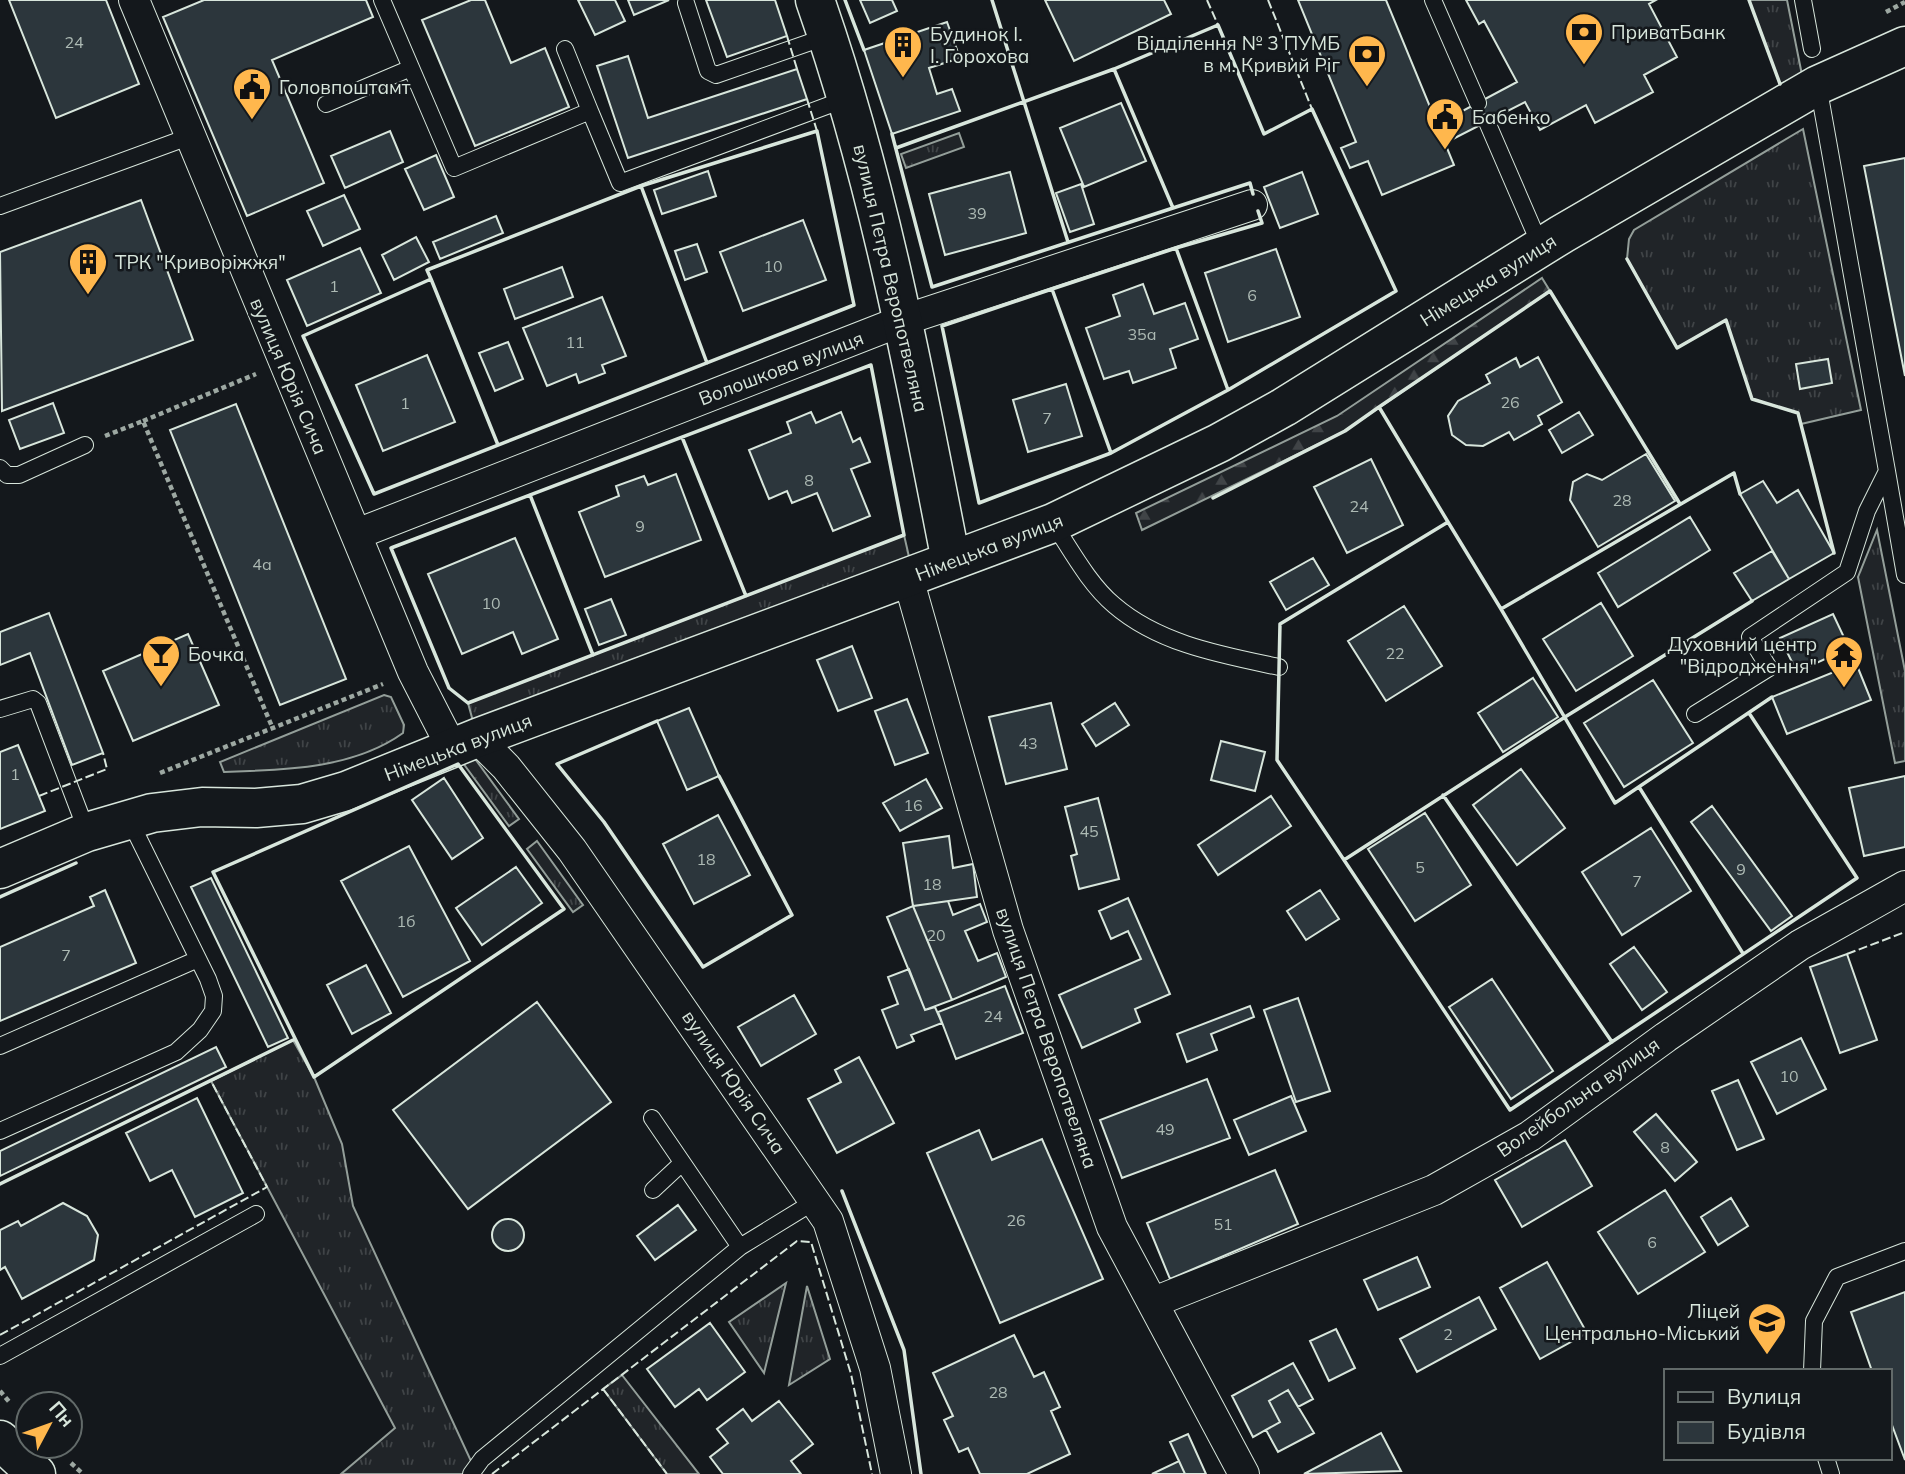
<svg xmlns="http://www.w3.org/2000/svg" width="1905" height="1474" font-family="Mulish,sans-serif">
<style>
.grass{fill:url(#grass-tufts);stroke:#939e99;stroke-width:2}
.forest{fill:url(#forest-firs);stroke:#939e99;stroke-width:2}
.building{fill:#2c363c;stroke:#d8e6dc;stroke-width:2}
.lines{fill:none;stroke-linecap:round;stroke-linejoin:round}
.service-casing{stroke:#d8e6dc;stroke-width:18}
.minor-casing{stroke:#d8e6dc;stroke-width:32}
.tertiary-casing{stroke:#d8e6dc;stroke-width:41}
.path{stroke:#9da8a2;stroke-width:4.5;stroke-dasharray:5 3.5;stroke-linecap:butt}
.service{stroke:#14181c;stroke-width:16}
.minor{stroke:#14181c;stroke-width:30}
.tertiary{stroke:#14181c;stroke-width:38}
.fence{stroke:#d8e6dc;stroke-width:2;stroke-dasharray:9 3.5;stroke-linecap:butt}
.wall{stroke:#d8e6dc;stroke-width:3.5}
.labels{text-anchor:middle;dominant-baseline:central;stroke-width:5;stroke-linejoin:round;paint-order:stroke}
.number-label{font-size:16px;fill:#adbab4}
.poi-label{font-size:19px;fill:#d8e6dc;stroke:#14181c;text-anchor:start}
.street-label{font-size:19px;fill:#d8e6dc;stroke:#14181c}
</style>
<defs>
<pattern id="grass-tufts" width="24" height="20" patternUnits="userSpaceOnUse" patternTransform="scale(1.75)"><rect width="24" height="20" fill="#202428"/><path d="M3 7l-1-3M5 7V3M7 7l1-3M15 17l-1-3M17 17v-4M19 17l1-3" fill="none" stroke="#404447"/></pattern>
<pattern id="forest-firs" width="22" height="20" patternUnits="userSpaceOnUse" patternTransform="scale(1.75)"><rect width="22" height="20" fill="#202428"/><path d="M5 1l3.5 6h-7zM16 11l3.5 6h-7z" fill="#404447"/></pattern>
</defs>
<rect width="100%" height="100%" fill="#14181c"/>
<path class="grass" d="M1749,0H1787L1802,75L1780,84Z
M1803,129L1861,410L1801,424L1798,413L1752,399L1726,320L1677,348L1627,259L1629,239L1634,230Z
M959,133L964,147L906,168L901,154Z
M1877,530L1905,671V761L1895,763L1858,577Z
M904,535L910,561L474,725L468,703Z
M384,695L391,697L404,725L403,733C353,769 284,770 224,772L220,762Z
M473,756L519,819L509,826L463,763Z
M537,841L583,905L573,912L527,849Z
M293,1040L314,1077L342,1144L353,1206L477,1474H341L395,1428L211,1081Z
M786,1283L764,1373L729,1322Z
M807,1286L830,1359L789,1385Z
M622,1375L699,1474H667L603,1389Z"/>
<path class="forest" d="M1542,278L1550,291L1345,431L1142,530L1136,513L1337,416Z"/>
<path class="building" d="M9,0H106L139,84L56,118Z
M204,0H366L373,17L272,60L324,183L247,216L163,17Z
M471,0H485L511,63L545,48L569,107L475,146L422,20Z
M578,0H615L625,21L595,35Z
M628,0H669L634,15Z
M706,0H775L787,36L727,57Z
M860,0H892L897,11L870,23Z
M1045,0H1164L1171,14L1074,61Z
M1298,0H1386L1454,165L1382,195L1368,161L1350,168L1341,148L1356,142Z
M1466,0H1656L1649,4L1677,57L1644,75L1653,92L1595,123L1586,105L1540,130L1525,102L1445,143L1438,124L1517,82L1484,21L1479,24Z
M947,22L960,58L929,68L937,94L952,89L960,111L892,134L864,50Z
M628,56L648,118L797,69L807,99L628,158L597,66Z
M1121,103L1146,161L1084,187L1060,128Z
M390,131L403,162L345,188L331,156Z
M436,155L454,197L424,210L405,169Z
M1905,158V376L1864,166Z
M708,171L716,196L662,214L654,190Z
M1010,172L1026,233L945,255L929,194Z
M1302,172L1318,214L1280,228L1264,187Z
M1081,184L1094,224L1070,232L1056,193Z
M344,195L360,229L323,246L307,211Z
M141,200L193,340L2,411L0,252Z
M496,216L503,233L440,259L433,242Z
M803,220L826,280L743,311L720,252Z
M416,237L429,262L394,280L382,255Z
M697,244L707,272L685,280L675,251Z
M360,248L381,293L307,326L287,280Z
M1276,249L1300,317L1228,342L1205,273Z
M562,267L573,297L515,319L504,289Z
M1143,284L1154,314L1185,303L1198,339L1170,349L1176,368L1133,383L1129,371L1104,379L1086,328L1120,316L1113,295Z
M602,297L626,356L602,365L605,373L579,383L576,374L547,386L523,328Z
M508,342L523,379L495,391L479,353Z
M427,355L455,422L383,451L356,385Z
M1538,357L1562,402L1538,416L1542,424L1514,440L1509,432L1483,446L1466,445L1452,435L1448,416L1458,401L1490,383L1486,375L1516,358L1520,367Z
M1828,359L1832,383L1800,389L1796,364Z
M1066,384L1082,436L1028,452L1013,400Z
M53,403L64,433L20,449L9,420Z
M236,404L346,679L280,705L170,430Z
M811,412L816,423L841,412L853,442L860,438L870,462L851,469L870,516L833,531L817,493L792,503L787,491L769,499L749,450L791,433L787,422Z
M1579,412L1593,435L1562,453L1549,430Z
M1646,454L1675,501L1598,547L1570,500L1573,482L1587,474L1602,480Z
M1371,459L1403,525L1347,553L1314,487Z
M676,474L701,540L605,577L579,512L619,496L616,486L644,476L648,485Z
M1763,481L1777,503L1798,490L1834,553L1789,579L1740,494Z
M1690,517L1710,550L1618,607L1598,573Z
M515,538L558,639L522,654L513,632L462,654L428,574Z
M1772,551L1789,579L1752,601L1734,573Z
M1313,558L1329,585L1286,610L1270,582Z
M611,599L626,635L599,645L585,609Z
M1601,603L1633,656L1576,691L1543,639Z
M1404,606L1442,666L1386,701L1348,641Z
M49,613L103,753L72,765L30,653L0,665V632Z
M1833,614L1849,648L1797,672L1780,638Z
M188,634L219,705L133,741L103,671Z
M852,646L872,698L838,711L817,660Z
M1856,663L1871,700L1787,734L1772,697Z
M1533,678L1558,717L1503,752L1478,713Z
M1653,680L1693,743L1624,787L1584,723Z
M907,699L928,753L895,765L875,711Z
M1051,703L1067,769L1006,784L989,717Z
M1115,703L1129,725L1096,746L1082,724Z
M689,708L719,776L687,790L657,721Z
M1221,741L1265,752L1255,791L1211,780Z
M18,745L45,811L0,829V752Z
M1521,769L1565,828L1517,865L1473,805Z
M1905,776V847L1864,856L1849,788Z
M444,778L483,838L452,859L412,800Z
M926,779L942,808L900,831L883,803Z
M1271,796L1291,826L1218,875L1198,845Z
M1098,798L1119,879L1079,889L1071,856L1077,854L1065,807Z
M1712,806L1792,916L1771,931L1691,822Z
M1425,813L1471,885L1415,921L1368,849Z
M718,815L750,875L694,904L663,844Z
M1651,828L1691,891L1622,935L1582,872Z
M949,836L953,868L973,864L977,897L913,906L903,843Z
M409,846L470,961L403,997L341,881Z
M516,867L542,903L482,945L456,908Z
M211,878L288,1038L268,1047L191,887Z
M105,890L136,963L0,1021V947L94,906L90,897Z
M1320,890L1339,919L1306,940L1287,911Z
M1128,898L1170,994L1135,1009L1140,1022L1082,1048L1059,995L1141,959L1128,931L1111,939L1099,911Z
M948,901L953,915L980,904L987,922L965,931L978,961L997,953L1006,977L952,1000L913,906Z
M913,906L952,1000L925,1010L887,917Z
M1634,947L1667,992L1642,1010L1610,964Z
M1847,954L1877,1040L1840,1053L1810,967Z
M366,965L391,1013L352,1034L327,985Z
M909,969L925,1010L935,1007L942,1023L911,1035L914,1041L897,1048L882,1010L898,1004L888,977Z
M1492,979L1553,1071L1511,1099L1449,1007Z
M1005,986L1023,1033L956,1059L938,1012Z
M794,995L816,1034L761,1066L738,1027Z
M1298,998L1330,1091L1296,1102L1264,1010Z
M537,1002L611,1102L468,1209L393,1110Z
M1250,1006L1254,1017L1211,1034L1217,1050L1187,1062L1177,1034Z
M1801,1038L1826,1089L1777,1114L1751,1062Z
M216,1047L226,1067L0,1176V1151Z
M859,1057L894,1123L837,1153L808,1099L841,1082L835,1070Z
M1207,1079L1230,1138L1122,1178L1100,1120Z
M1738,1080L1764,1139L1737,1150L1712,1091Z
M1291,1096L1306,1131L1249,1155L1234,1120Z
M197,1098L243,1193L195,1217L172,1170L150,1181L126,1133Z
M1656,1114L1697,1162L1675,1181L1634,1132Z
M979,1130L992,1160L1042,1139L1103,1279L1000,1323L927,1153Z
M1565,1140L1592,1186L1522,1227L1495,1180Z
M1275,1170L1298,1224L1170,1279L1147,1223Z
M1665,1190L1705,1252L1638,1294L1598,1232Z
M1731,1198L1748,1226L1718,1245L1701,1217Z
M63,1203L87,1216L98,1235L94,1260L22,1299L5,1267L0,1270V1230L18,1221L21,1226Z
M678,1205L696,1230L655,1260L637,1236Z
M492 1235a16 16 0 1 1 32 0a16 16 0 1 1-32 0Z
M1417,1257L1430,1287L1378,1310L1364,1280Z
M1547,1262L1587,1333L1540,1359L1500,1288Z
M1905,1292V1460L1889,1417V1371H1872L1851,1312Z
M1479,1297L1496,1329L1417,1372L1400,1339Z
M710,1323L745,1372L707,1400L699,1389L675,1407L647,1369Z
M1336,1329L1355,1368L1329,1381L1310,1341Z
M1014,1335L1034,1377L1044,1372L1060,1407L1051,1411L1070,1454L1027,1474H980L968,1448L959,1452L944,1420L953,1416L933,1373Z
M1293,1363L1313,1399L1298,1407L1288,1390L1269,1401L1280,1422L1253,1437L1232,1396Z
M1288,1390L1314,1433L1278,1452L1266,1430L1280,1422L1269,1401Z
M779,1401L813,1444L791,1461L801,1474H723L710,1457L728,1443L717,1429L743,1409L752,1421Z
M1381,1433L1401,1471L1304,1474Z
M1188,1434L1206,1474H1185L1170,1442Z
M1179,1461L1185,1474H1152Z"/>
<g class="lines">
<defs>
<path id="service" d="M382,0L454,168L590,111L620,183L848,98
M1433,0L1478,103
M1803,0L1812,49
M686,3L708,71L716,75L828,36
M565,49L590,111
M326,104L411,68
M1487,122L1541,247
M0,206L191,136
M0,468L7,475H19L85,445
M1887,471L1905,575
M1053,523C1071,550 1089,584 1114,605C1159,644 1222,655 1279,667
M0,709L33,699L38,703L87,832
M1695,714L1769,668L1750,637L1847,572L1867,511L1887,471L1818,85
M0,1046L198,959
M652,1118L740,1247
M0,1131L176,1052L200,1030L213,1011L214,996L208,979L129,819
M653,1190L682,1163
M0,1356L256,1214
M1812,1371L1814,1321L1837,1277L1905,1251
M1826,1458L1831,1474
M471,1474L482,1459L740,1247L815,1201"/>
<path id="minor" d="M134,0L413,672L452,748
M357,534L904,320L1252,205
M908,578L1008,930L1112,1227L1244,1474
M477,738L506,767L572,850L828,1221L875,1368L896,1474
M1154,1302L1434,1190L1530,1136L1666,1037L1800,945L1905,886"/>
<path id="tertiary" d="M815,0C879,183 914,372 951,561
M0,869L87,832L152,813L202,807L256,808L302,804L346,791L477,738L1053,523L1219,443L1284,407L1562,234L1818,85L1905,46
M0,1440L36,1474"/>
</defs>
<use href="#service" class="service-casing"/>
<use href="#minor" class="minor-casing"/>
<use href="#tertiary" class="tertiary-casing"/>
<path class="path" d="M1886,12L1905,2
M143,421L256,374
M105,436L143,421L273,729
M160,773L383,684
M0,1391L11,1404
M71,1463L83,1474"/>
<use href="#service" class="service"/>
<use href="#minor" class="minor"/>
<use href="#tertiary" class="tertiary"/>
<path class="fence" d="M1207,0L1218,25
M1268,0L1312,109
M787,36L797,69
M807,99L817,131
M39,796L107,769L103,753
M1847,954L1905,932
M0,1335L267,1187L211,1081
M603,1389L667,1474
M492,1474L797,1241L811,1242L851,1374L872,1474"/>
<path class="wall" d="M845,0L864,50
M992,0L1068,242
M1749,0L1780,84
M1114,69L1218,25L1264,134L1312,109L1396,291L1228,390
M817,131L854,305L374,494L303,336L431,279L427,270L641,186Z
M892,134L932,287L1173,208L1114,69L896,148
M641,186L707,363
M1173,208L1250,183L1253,194
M1176,248L1262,223L1258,211
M1627,259L1677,348L1726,320L1752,399L1798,413L1834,553
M431,279L498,445
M1052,289L1111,453L979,503L942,326Z
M1052,289L1176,248L1228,390L1111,453
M871,365L904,535L468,703L449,688L391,548Z
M682,437L746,596
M1740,494L1734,473L1501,609L1615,803L1772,697
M530,495L593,655
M1213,498L1345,431L1379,407
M1448,522L1379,407L1550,291L1680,504
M1501,609L1448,522L1280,624L1277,760L1344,860L1565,717L1752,601
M657,721L557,764L604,822L703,967L792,915L719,776
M458,764L564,909L314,1077L213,872Z
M1639,787L1742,952
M1443,795L1612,1042
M1344,860L1510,1110L1857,878L1749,713
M0,897L76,863
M0,1184L293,1040
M842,1191L904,1350L921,1474"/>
</g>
<defs>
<symbol id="bank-pin" viewBox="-11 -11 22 30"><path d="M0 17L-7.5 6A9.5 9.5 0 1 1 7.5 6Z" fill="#ffb74d" stroke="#14181c"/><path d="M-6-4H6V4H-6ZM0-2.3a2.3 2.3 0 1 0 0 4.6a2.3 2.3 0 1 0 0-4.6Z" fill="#111"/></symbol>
<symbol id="building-pin" viewBox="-11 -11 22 30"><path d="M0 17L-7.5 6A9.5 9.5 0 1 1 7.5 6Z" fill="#ffb74d" stroke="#14181c"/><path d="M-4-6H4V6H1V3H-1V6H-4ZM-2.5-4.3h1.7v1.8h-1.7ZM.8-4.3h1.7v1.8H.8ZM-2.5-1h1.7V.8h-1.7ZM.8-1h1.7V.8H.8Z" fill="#111"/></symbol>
<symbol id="civic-pin" viewBox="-11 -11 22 30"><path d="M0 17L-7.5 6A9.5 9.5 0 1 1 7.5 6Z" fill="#ffb74d" stroke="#14181c"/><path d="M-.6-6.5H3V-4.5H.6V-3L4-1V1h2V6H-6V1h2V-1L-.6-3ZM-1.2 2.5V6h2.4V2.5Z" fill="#111"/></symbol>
<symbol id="bar-pin" viewBox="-11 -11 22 30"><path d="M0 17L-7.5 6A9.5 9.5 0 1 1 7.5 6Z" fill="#ffb74d" stroke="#14181c"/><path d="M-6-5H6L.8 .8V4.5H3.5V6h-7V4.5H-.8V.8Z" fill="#111"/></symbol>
<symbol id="temple-pin" viewBox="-11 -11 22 30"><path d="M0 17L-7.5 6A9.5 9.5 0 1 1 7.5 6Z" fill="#ffb74d" stroke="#14181c"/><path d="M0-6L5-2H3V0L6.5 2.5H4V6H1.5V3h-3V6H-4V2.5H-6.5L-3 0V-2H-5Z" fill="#111"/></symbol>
<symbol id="school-pin" viewBox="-11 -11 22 30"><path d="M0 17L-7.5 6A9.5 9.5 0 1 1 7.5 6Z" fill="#ffb74d" stroke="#14181c"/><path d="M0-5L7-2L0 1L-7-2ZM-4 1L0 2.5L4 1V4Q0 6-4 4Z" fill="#111"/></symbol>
</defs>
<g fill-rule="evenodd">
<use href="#bank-pin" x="1562" y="10" width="44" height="60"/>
<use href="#building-pin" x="881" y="23" width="44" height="60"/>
<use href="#bank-pin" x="1345" y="32" width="44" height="60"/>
<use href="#civic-pin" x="230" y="65" width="44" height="60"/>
<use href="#civic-pin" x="1423" y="95" width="44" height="60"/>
<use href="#building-pin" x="66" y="240" width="44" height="60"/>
<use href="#bar-pin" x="139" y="632" width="44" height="60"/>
<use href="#temple-pin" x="1822" y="633" width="44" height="60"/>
<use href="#school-pin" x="1745" y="1300" width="44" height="60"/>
</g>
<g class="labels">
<g class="number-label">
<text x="74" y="42">24</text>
<text x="977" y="213">39</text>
<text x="773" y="266">10</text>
<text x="334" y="286">1</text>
<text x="1252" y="295">6</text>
<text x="1142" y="334">35а</text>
<text x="575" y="342">11</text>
<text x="1510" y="402">26</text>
<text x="405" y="403">1</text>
<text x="1047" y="418">7</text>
<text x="809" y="480">8</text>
<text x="1622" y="500">28</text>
<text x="1359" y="506">24</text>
<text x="640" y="526">9</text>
<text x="262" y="564">4а</text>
<text x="491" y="603">10</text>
<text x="1395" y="653">22</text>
<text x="1028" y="743">43</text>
<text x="15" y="774">1</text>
<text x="913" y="805">16</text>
<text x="1089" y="831">45</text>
<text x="706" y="859">18</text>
<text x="1420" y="867">5</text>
<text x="1741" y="869">9</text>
<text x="1637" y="881">7</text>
<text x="932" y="884">18</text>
<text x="406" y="921">1б</text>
<text x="936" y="935">20</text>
<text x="66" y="955">7</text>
<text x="993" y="1016">24</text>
<text x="1789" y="1076">10</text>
<text x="1165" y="1129">49</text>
<text x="1665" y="1147">8</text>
<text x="1016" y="1220">26</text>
<text x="1223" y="1224">51</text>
<text x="1652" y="1242">6</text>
<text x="1448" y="1334">2</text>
<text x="998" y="1392">28</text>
</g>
<g class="poi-label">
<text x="1611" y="32">ПриватБанк</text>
<text x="930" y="34">Будинок І.<tspan x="930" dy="22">І. Горохова</tspan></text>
<text x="1340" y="43" text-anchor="end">Відділення № 3 ПУМБ<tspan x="1340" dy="22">в м. Кривий Ріг</tspan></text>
<text x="279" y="87">Головпоштамт</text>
<text x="1472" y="117">Бабенко</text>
<text x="115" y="262">ТРК "Криворіжжя"</text>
<text x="1817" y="644" text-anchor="end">Духовний центр<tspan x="1817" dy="22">"Відродження"</tspan></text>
<text x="188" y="654">Бочка</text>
<text x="1740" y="1311" text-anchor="end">Ліцей<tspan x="1740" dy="22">Центрально-Міський</tspan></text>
</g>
<g class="street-label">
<text transform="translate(891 278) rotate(77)">вулиця Петра Веропотвеляна</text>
<text transform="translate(1488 280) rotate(-32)">Німецька вулиця</text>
<text transform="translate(781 368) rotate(-21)">Волошкова вулиця</text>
<text transform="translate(289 376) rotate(67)">вулиця Юрія Сича</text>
<text transform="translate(989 547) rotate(-21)">Німецька вулиця</text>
<text transform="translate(458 747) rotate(-21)">Німецька вулиця</text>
<text transform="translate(1047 1038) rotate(71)">вулиця Петра Веропотвеляна</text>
<text transform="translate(734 1082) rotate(56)">вулиця Юрія Сича</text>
<text transform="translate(1578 1097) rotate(-35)">Волейбольна вулиця</text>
</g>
</g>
<rect x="1664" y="1369" width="228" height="91" fill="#14181c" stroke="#626a69" stroke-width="2"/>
<rect x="1678" y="1392" width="35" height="10" fill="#14181c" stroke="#626a69" stroke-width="2"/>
<text x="1727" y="1404" font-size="21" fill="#d8e6dc">Вулиця</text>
<rect x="1678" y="1422" width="35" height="21" fill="#2c363c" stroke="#626a69" stroke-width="2"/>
<text x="1727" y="1439" font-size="21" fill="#d8e6dc">Будівля</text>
<g transform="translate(49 1425) rotate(49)"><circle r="33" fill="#14181c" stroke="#626a69" stroke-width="2"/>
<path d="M0-5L12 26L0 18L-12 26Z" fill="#ffb74d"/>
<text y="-10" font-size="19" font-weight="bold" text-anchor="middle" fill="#d8e6dc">Пн</text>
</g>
</svg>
